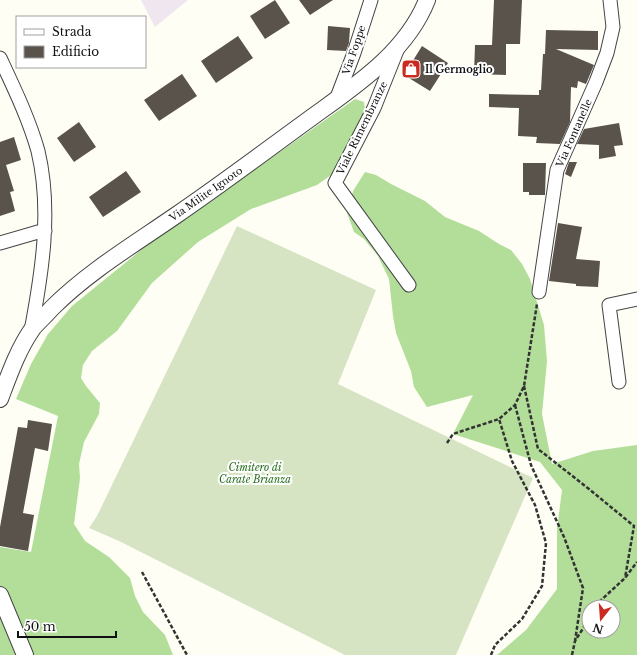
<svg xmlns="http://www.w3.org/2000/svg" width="637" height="655" font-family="'Libre Baskerville',serif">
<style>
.industrial{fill:#efe6ef}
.forest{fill:#b2de9a;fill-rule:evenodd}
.cemetery{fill:#d6e4c3}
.building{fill:#5a534c}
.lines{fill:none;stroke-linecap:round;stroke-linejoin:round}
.minor-casing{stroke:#444;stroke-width:15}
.tertiary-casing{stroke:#444;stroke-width:18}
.path{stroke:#333;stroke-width:2.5;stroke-dasharray:4 2;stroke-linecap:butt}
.minor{stroke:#fff;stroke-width:13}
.tertiary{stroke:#fff;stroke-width:16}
.labels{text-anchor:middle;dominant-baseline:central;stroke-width:4;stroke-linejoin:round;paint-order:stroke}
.street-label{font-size:10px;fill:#111;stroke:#fff}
.poi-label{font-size:10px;font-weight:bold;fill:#111;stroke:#fff;text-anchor:start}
.park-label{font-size:10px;font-style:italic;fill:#256e1c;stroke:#fff}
</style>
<rect width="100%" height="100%" fill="#fffef5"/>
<path class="industrial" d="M141,0H188L155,27Z"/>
<path class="forest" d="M355,99L364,102L365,111L334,173L317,185L251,209L198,242L152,283L117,331L92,351L83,365L81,378L86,386L100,403L99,414L84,442L79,464L80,478L74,524L85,541L109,557L130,578L135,596L143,612L165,635L173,655H0V547L31,552L58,416L16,399L31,364L48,334L72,306L146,246Z
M365,172L376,175L391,184L425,201L445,217L479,231L499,244L511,250L522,264L530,279L544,325L547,361L542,414L552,464L593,451L637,445V655H497L526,630L557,589V529L562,490L540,462L453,434L473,395L427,407L414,387L411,371L396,333L393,316L389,279L378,256L364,239L354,232L347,213L353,191ZM589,607H613V631H589Z"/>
<path class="cemetery" d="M237,226L376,290L338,384L533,478L456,655H345L119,541L89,528L97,516Z"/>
<path class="building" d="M275,0L290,23L265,39L250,16Z
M299,0H333L310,15Z
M494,0H522L520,44H506V75L474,74L475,45H492Z
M328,26L350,28L349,43L346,51L327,50Z
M546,30L598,31V50L556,49L594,65L586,84L578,81L577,88L571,87L570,122L560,144L536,143L537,137L518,136L519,108L489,107V94L539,95V90H541L543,54H545Z
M238,36L253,58L216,83L201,61Z
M422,46L448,63L430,91L404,75Z
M182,74L197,96L159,121L144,100Z
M79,122L96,147L74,162L57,138Z
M619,123L623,145L614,146L616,156L599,159V145L577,144L584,129Z
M14,137L21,160L6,165L14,191L10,192L15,211L0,216V142Z
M569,162H577L571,177L565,174Z
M523,163H546L545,195H529V192H523Z
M126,171L141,192L103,217L89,197Z
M558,223L582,227L576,259L600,261L598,287L576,286V284L549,281Z
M28,420L52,424L48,451L35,448L23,513L34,515L28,551L0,546V527L18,427L27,428Z"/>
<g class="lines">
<defs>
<path id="minor" d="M398,48L374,108L335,183L409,285
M0,58C14,88 29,119 38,151C52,210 42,273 31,331
M336,100L354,53L371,0
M0,243L38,232L45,231
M539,292L557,170L596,82L607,53L613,27L610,0
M619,382L609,305L637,299"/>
<path id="tertiary" d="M0,399C9,375 18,349 33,328C39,321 46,315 52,308C88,272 133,245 175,216C222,184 268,149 315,115C358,84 407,51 427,0
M0,595L25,655"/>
</defs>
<use href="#minor" class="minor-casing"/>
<use href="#tertiary" class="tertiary-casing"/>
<path class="path" d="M524,386L538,449L589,489L634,526L625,578
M515,405L531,465L564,537L583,588L575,641
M447,443L453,434L499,419L515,405L524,386L537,304
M142,572L187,655
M596,607L599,602L625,578L637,562
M491,655L495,645L522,619L542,586L546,543L535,505L512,461L499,419
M572,655L575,641L589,619"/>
<use href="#minor" class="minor"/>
<use href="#tertiary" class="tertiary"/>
</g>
<defs>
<symbol id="shop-square" viewBox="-11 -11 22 22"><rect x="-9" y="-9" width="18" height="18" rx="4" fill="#ca2a20" stroke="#fff"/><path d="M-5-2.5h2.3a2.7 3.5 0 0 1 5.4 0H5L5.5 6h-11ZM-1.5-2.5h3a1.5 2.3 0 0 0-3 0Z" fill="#fff"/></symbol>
</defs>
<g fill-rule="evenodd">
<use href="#shop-square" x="400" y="58" width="22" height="22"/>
</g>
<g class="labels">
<g class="street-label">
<text transform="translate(354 50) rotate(-71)">Via Foppe</text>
<text transform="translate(362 128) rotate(-64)">Viale Rimembranze</text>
<text transform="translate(574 133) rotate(-66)">Via Fontanelle</text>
<text transform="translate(206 194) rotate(-35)">Via Milite Ignoto</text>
</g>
<g class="poi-label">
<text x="425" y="69">Il Germoglio</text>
</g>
<g class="park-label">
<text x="255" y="467">Cimitero di<tspan x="255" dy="12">Carate Brianza</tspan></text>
</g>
</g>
<rect x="16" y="16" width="130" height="52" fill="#ffffff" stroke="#a0a0a0"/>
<rect x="24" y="29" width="20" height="6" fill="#ffffff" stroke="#a0a0a0"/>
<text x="52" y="36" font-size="12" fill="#111111">Strada</text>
<rect x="24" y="46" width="20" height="12" fill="#5a534c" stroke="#a0a0a0"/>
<text x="52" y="56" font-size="12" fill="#111111">Edificio</text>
<g transform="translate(601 619) rotate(197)"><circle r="19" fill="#ffffff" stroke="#a0a0a0"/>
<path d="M0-3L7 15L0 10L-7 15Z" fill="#ca2a20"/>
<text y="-6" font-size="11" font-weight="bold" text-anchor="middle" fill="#111111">N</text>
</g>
<path d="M18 631v6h98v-6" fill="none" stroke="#111111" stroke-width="2"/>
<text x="24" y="631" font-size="12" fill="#111111" stroke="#ffffff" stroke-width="3" paint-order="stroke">50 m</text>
</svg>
